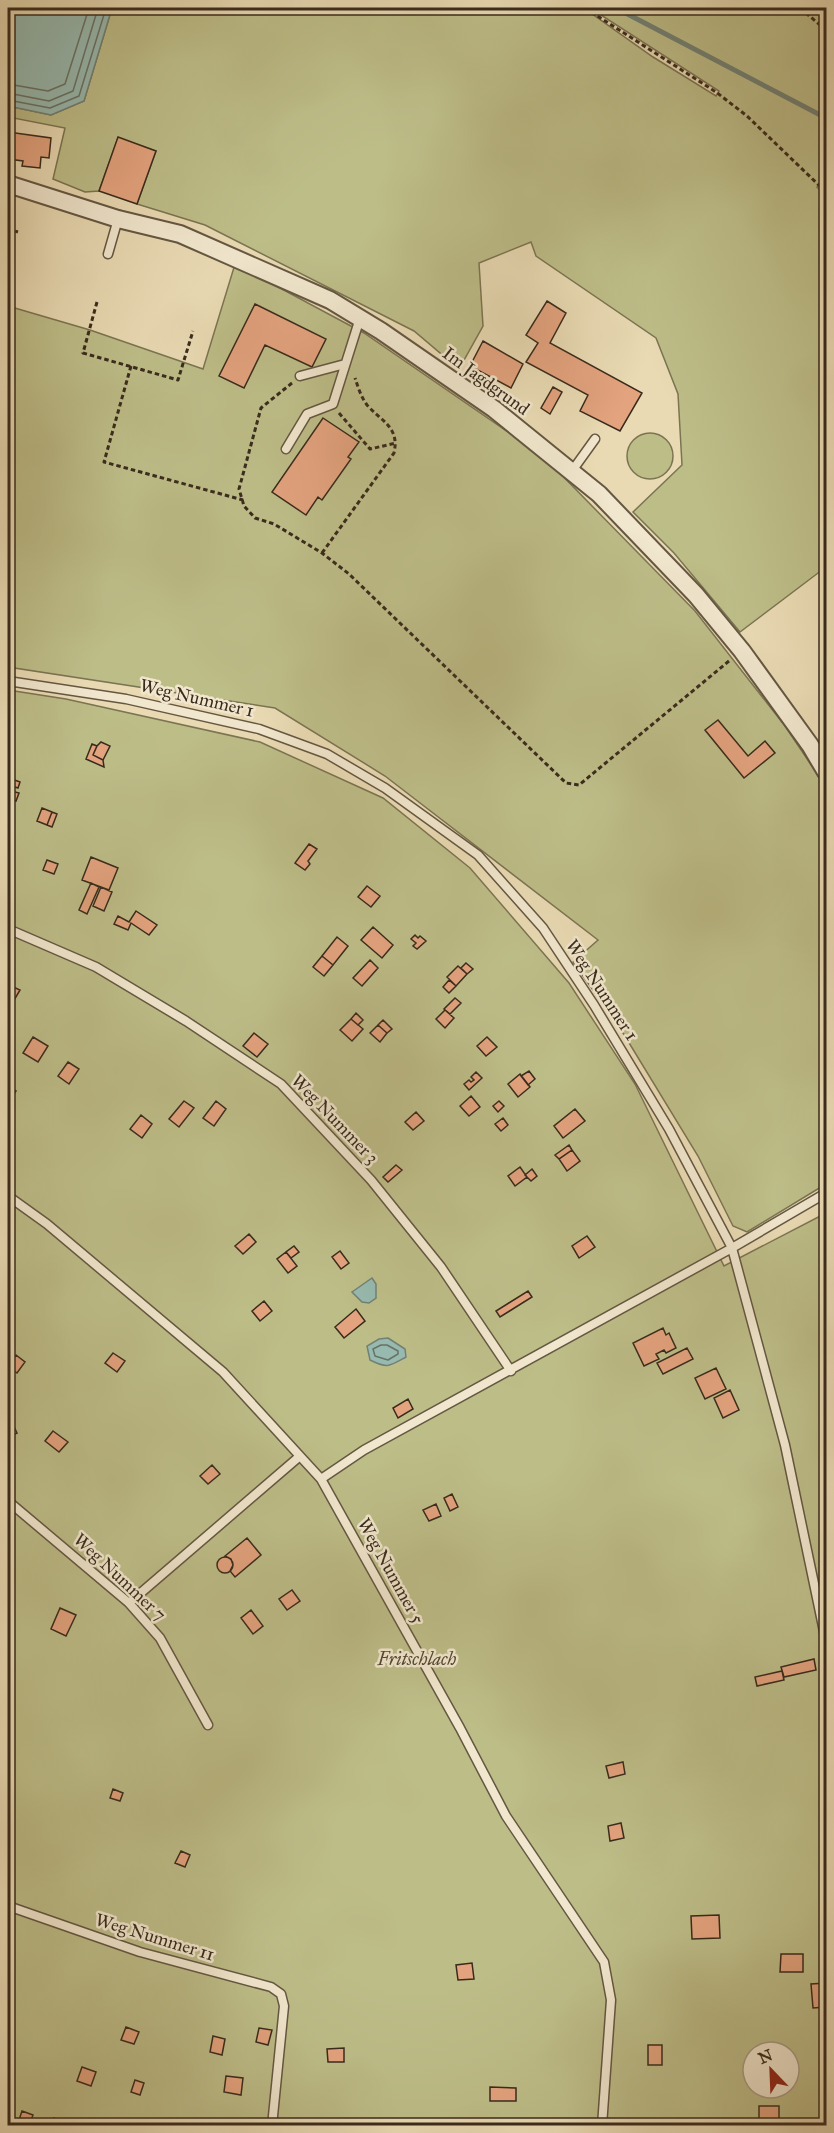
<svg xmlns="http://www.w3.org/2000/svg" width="834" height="2133" font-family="'IM FELL Great Primer',serif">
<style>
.green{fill:#bdbd88;stroke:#7b7452;stroke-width:1.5;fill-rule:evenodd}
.water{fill:#97bab0;stroke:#718175;stroke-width:1.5}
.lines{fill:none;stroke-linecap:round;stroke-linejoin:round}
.shore{stroke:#687266;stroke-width:1.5}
.stream{stroke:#718175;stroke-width:5}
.building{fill:#e3a37e;stroke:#392b1c;stroke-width:1.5}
.lane-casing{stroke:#655742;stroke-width:11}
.street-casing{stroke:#655742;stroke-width:20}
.path{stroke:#392b1c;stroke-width:3;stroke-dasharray:4.5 3;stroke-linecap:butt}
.lane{stroke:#f1e7ce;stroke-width:8}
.street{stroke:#f1e7ce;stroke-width:16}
.labels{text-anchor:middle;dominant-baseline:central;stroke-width:5;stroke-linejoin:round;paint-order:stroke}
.street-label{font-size:18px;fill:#392b1c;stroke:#f1e7ce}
.park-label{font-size:18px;font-style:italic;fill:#534832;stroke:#f1e7ce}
</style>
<rect width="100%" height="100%" fill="#e9dab3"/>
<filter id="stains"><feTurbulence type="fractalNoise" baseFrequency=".00333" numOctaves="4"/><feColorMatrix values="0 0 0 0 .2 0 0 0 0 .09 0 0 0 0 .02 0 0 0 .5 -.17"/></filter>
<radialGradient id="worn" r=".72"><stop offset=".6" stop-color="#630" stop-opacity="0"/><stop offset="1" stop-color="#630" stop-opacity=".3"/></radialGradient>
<path class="green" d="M112,8H590L588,11L653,57L716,96L719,91L590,8H826V187L823,183L817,187L826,196V567L740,632L674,553L633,512L682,465L678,394L656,338L536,256L531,242L479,263L483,326L459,369L414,331L205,225L137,204L156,151L118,138L99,191L85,192L53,179L65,128L8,117V106L51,115L84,101Z
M235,264L364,333L543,456L695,611L785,726L826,787V1184L747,1232L733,1226L698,1156L620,1028L573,962L598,940L385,776L275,708L8,667V306L90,330L203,369Z
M627 456a23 23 0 1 1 46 0a23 23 0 1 1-46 0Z
M8,690L66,699L260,742L383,798L470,868L569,983L635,1084L724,1266L826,1213V2125H8ZM753,2052H789V2088H753Z"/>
<path class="water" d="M8,8H112L84,101L51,115L8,106Z
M372,1278L376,1284V1298L369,1303L362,1302L352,1292Z
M388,1338L405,1349L406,1357C390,1366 388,1369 370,1360L367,1346L379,1339Z"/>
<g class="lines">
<path class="shore" d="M8,84L48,91L65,84L89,8
M8,93L49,101L73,91L98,8
M8,100L50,108L79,96L106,8
M381,1345H387L398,1351V1354L388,1360L375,1356L373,1349Z"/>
<path class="stream" d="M616,8L826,118"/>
</g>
<path class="building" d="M8,132L51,138L49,158L41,157L40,168L22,166L23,161L8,159Z
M118,137L156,151L137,204L99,191Z
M547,301L566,313L550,343L642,393L620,431L580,411L588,395L526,362L538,343L526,335Z
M255,304L326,339L312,367L265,345L244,388L219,376Z
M483,341L523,364L511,388L472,367L471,364Z
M553,387L562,392L550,414L541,408Z
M323,418L359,442L348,457L351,459L322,500L318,497L306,515L272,492Z
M718,720L748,756L765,741L775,753L744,778L705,730Z
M101,742L110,746L103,760L93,755L97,746Z
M92,744L97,746L93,755L103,760L104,767L86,759Z
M9,778L20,782L18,788L12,786L11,791L19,793L16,801L8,799Z
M42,808L52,812L47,825L37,821Z
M52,812L57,814L52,827L47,825Z
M309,844L317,849L308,861L310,864L305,870L295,863Z
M91,857L118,868L109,890L82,880Z
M47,860L58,864L54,874L43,870Z
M91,883L99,887L87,914L79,910Z
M367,886L380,896L371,907L358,897Z
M101,887L112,892L104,911L93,906Z
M136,911L157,925L149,935L131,923L128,930L114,924L118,916L129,922Z
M373,927L393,945L382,958L361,940Z
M415,935L418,938L420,936L426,941L417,949L413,946L416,943L411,939Z
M337,937L348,946L333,965L322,956Z
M322,956L333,965L324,976L313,967Z
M370,960L378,968L362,986L353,978Z
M466,963L473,969L467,974L461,968Z
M458,966L467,974L456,986L447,977Z
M449,980L456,986L449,993L443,987Z
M9,985L20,990L13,1002L8,999Z
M455,998L461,1003L450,1014L444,1009Z
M445,1010L454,1018L445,1028L436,1019Z
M356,1013L363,1020L358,1025L351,1019Z
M351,1019L363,1029L352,1041L340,1030Z
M383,1020L392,1029L387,1033L378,1025Z
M378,1025L387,1033L380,1042L370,1033Z
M254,1033L268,1044L257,1057L243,1046Z
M33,1037L48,1046L38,1062L23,1053Z
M487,1037L497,1047L486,1056L477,1046Z
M68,1062L79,1069L69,1084L58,1076Z
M529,1071L535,1079L528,1085L521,1076Z
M476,1072L482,1078L469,1090L464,1084L469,1080L471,1082L474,1080L471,1077Z
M520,1074L530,1087L518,1097L508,1084Z
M8,1086L16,1091L9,1102L8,1101Z
M471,1096L480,1107L469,1116L460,1106Z
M184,1101L194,1108L179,1127L169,1119Z
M216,1101L226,1109L214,1126L203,1118Z
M499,1101L504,1106L498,1112L493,1106Z
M575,1109L585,1121L563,1138L554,1126Z
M416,1112L424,1121L413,1130L405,1122Z
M141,1115L152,1124L142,1138L130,1129Z
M503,1118L508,1125L501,1131L495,1124Z
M569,1145L572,1150L559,1159L555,1155Z
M572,1150L580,1161L567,1171L559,1159Z
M396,1165L402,1170L388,1182L383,1177Z
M520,1167L527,1177L515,1186L508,1176Z
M532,1169L537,1176L531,1181L525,1175Z
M249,1234L256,1242L243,1254L235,1246Z
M587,1236L595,1247L579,1258L572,1246Z
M294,1246L299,1252L291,1258L286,1252Z
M340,1251L349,1263L341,1269L332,1257Z
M286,1252L297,1266L288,1273L277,1259Z
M528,1291L532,1297L500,1317L496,1311Z
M264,1301L272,1311L260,1321L252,1311Z
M356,1309L365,1321L344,1338L335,1327Z
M663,1328L666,1335L669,1333L676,1348L666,1353L664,1350L656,1354L659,1359L644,1366L633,1343Z
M687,1348L693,1359L663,1374L657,1363Z
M113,1353L125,1361L117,1372L105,1363Z
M16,1355L25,1362L17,1373L8,1366Z
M716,1368L726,1389L705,1399L695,1378Z
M730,1390L739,1410L723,1418L714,1398Z
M408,1399L413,1409L398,1418L393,1408Z
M11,1420L17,1433L8,1437V1421Z
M53,1431L68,1442L59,1452L45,1441Z
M212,1465L220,1474L208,1484L200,1476Z
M452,1494L458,1507L450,1511L444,1498Z
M436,1504L441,1516L429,1521L423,1510Z
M247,1538L261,1555L235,1577L230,1571L233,1565L231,1559L225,1556Z
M217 1565a8 8 0 1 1 16 0a8 8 0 1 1-16 0Z
M292,1590L300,1601L287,1610L279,1599Z
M60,1608L76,1615L66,1636L51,1629Z
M251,1610L263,1626L253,1634L241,1618Z
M814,1659L816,1670L784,1677L781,1667Z
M782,1671L784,1680L757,1686L755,1677Z
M623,1762L625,1774L609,1778L606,1766Z
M113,1789L123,1793L120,1801L110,1798Z
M621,1823L624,1838L610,1841L608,1826Z
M181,1851L190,1855L185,1867L175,1863Z
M719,1915L720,1938L692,1939L691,1916Z
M781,1954H803V1972H780Z
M472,1963L474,1979L458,1980L456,1965Z
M826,1983V2007L813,2008L811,1984Z
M126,2027L139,2032L134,2044L121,2040Z
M259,2028L272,2030L268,2045L256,2042Z
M213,2036L225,2039L222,2055L210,2052Z
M648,2045H662V2065H648Z
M344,2048V2062H328L327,2049Z
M82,2067L96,2072L91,2086L77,2081Z
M226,2076L243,2078L241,2095L224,2092Z
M135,2080L144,2083L140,2095L131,2092Z
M490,2087L516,2088V2101H490Z
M759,2106H779V2119H759Z
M22,2111L33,2115L29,2126H17Z
M54,2118L63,2122L61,2126H51Z"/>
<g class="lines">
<defs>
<path id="lane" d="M108,254L118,219
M300,376L345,364
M286,449L307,414L333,404L360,318
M572,471L595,439
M8,681L126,699L259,729L327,754L385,788L478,855L543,928L594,1005L669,1129L732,1248L785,1445L826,1641
M8,929L96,967L186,1021L281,1084L371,1180L441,1267L511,1371
M8,1196L47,1224L223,1372L321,1479L460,1728L506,1816L604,1962L611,2000L602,2126
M321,1479L364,1450L732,1248L826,1193
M8,1501L129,1603L160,1638L208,1725
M129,1603L300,1456
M8,1906L140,1952L271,1987L281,1994L284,2006L272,2126"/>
<path id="street" d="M8,184L118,219L180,234L330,300L381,331L494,409L599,494L696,595L742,651L810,745L826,772"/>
</defs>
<use href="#lane" class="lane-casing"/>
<use href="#street" class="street-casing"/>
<path class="path" d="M585,8L716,92L747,116L826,192
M800,8L826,30
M8,229L18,232
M97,302L83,353L178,380L193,331
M131,366L104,462L243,500
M292,383L261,408L239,489L244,506L255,518L274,524L322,553L349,574L566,783L579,785L729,661
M339,413L370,449L396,443
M322,553L394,453C400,427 381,421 367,405C361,397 358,387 355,378"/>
<use href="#lane" class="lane"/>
<use href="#street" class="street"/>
</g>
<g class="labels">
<g class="street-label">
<text transform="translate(486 381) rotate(36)">Im Jagdgrund</text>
<text transform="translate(197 698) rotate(13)">Weg Nummer 1</text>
<text transform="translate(602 990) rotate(57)">Weg Nummer 1</text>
<text transform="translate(335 1119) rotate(46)">Weg Nummer 3</text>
<text transform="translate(391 1571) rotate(61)">Weg Nummer 5</text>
<text transform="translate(120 1577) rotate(43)">Weg Nummer 7</text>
<text transform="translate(155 1937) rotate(17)">Weg Nummer 11</text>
</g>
<g class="park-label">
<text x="417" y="1659">Fritschlach</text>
</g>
</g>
<rect width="834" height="2133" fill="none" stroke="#e9dab3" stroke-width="30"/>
<rect x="9" y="9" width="816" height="2115" fill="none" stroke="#392b1c" stroke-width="3"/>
<rect x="15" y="15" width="804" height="2103" fill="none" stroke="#392b1c" stroke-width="1.5"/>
<g transform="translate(771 2070) rotate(337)"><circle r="28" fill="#f1e7ce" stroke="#a79c87" stroke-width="1.5"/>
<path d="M0-4.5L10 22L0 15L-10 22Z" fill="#8f2418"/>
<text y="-9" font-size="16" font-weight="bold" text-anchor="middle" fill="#392b1c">N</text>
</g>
<rect width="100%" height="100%" filter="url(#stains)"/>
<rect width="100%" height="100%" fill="url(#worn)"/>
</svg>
